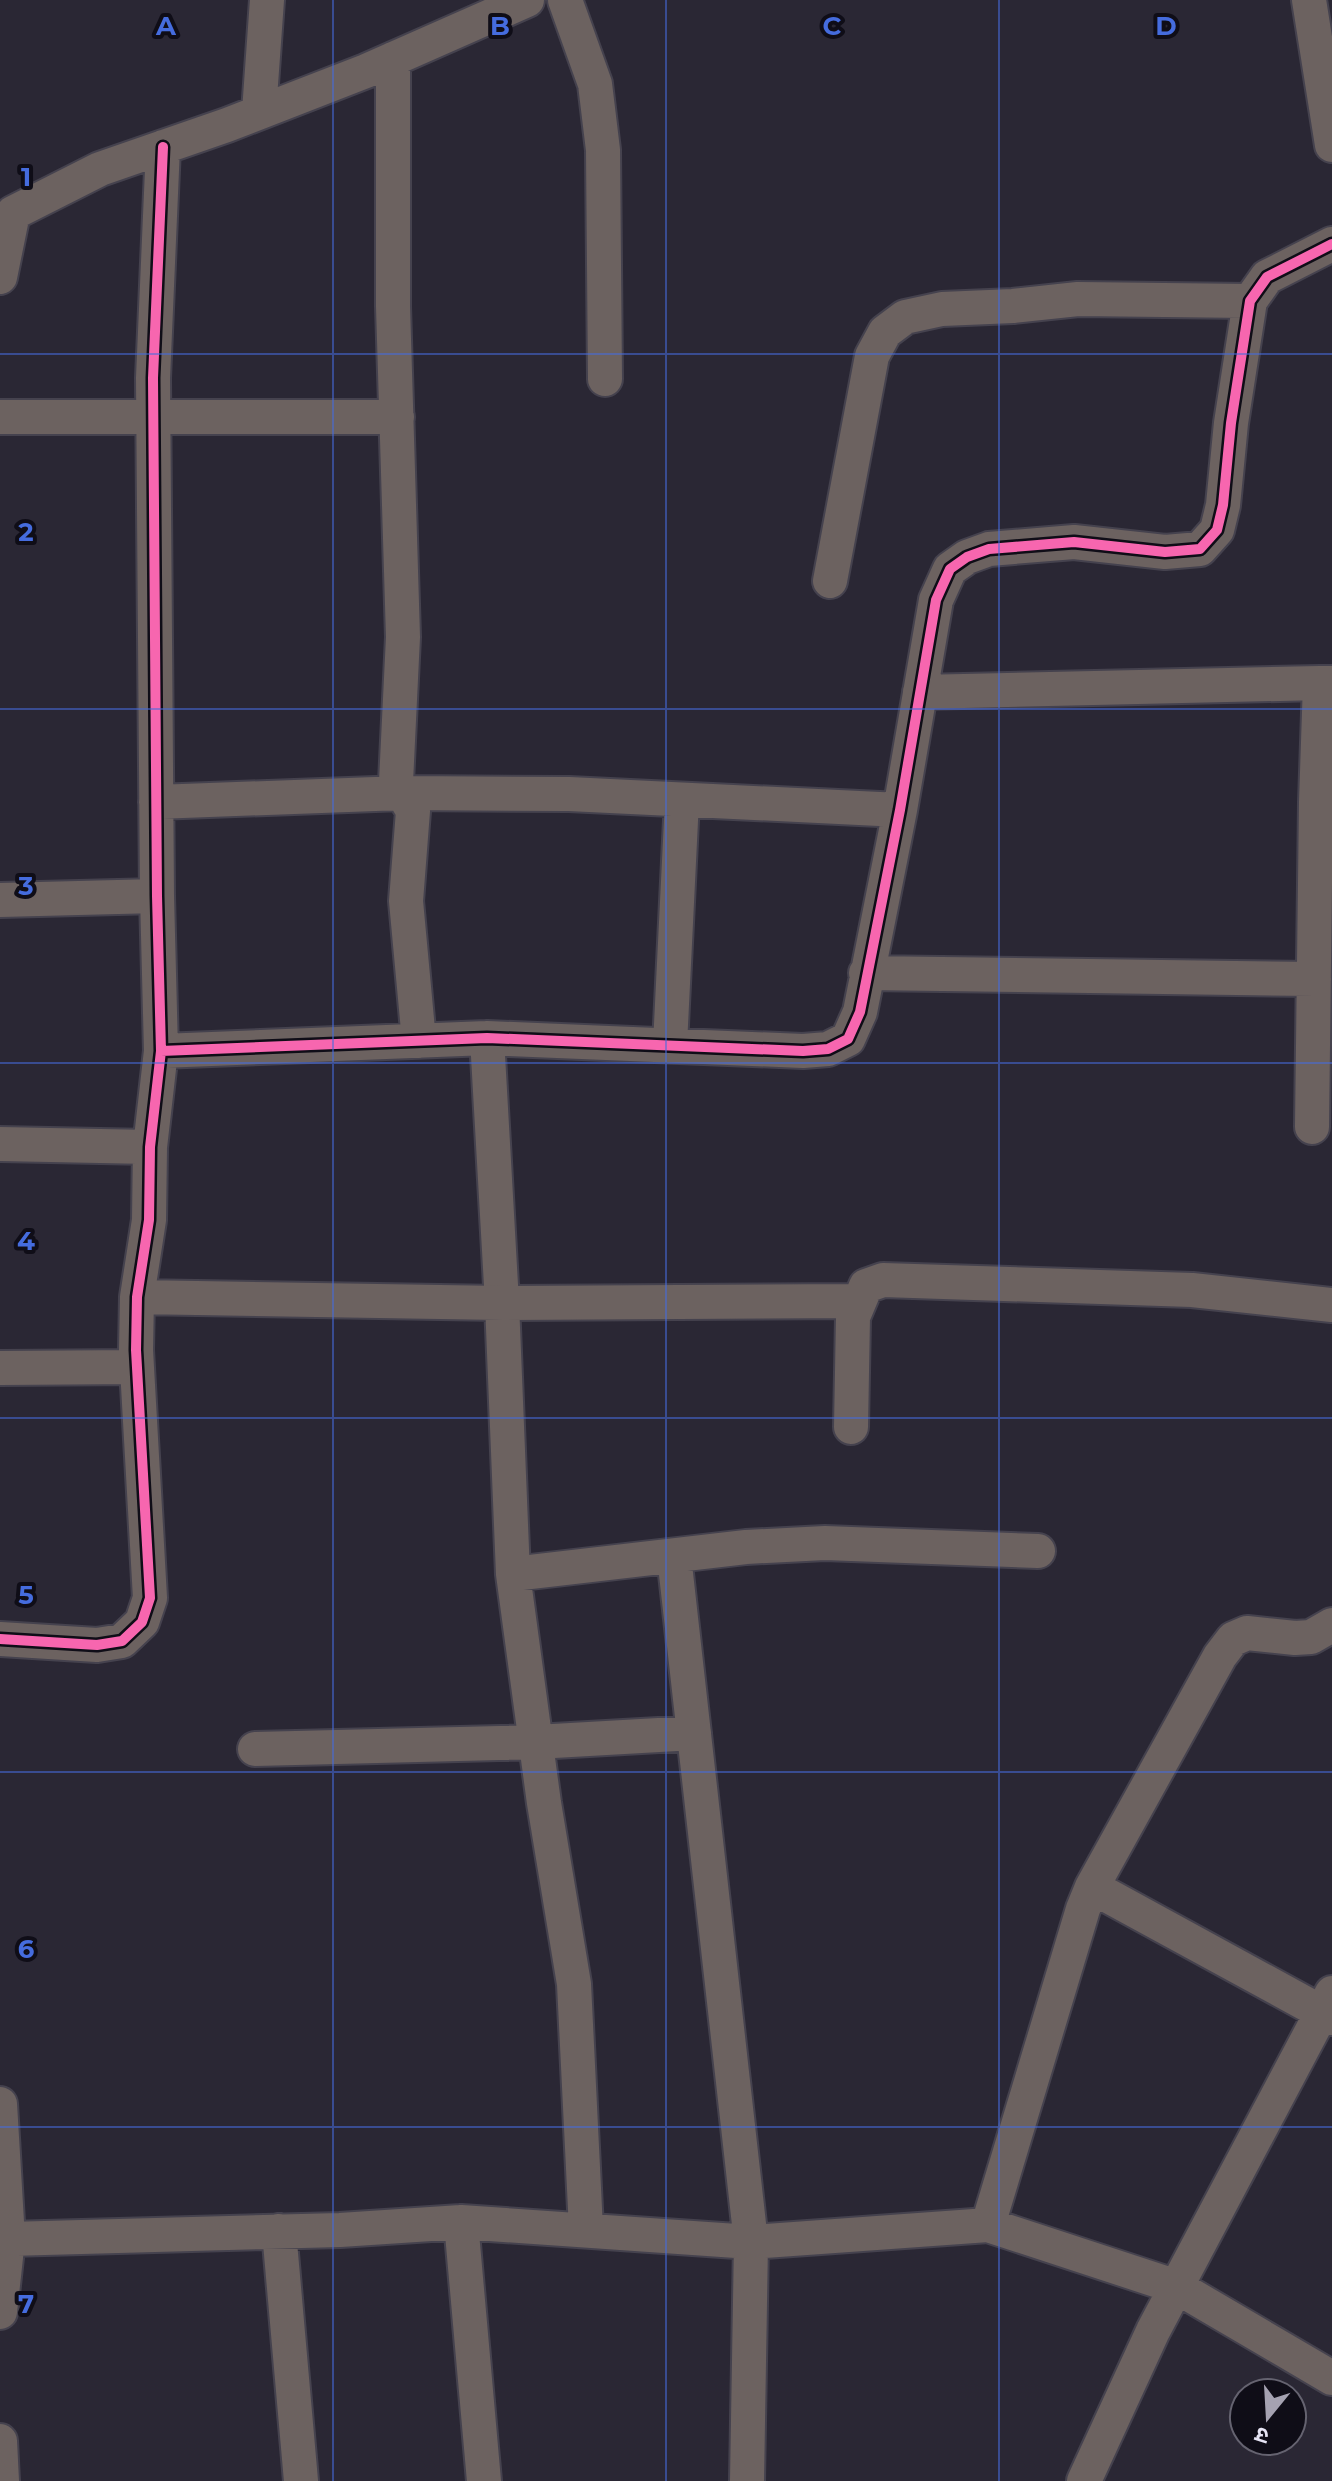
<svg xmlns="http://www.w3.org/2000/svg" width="1332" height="2481" font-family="Montserrat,'Noto Sans Devanagari',sans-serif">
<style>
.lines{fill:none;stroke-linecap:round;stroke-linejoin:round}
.street-casing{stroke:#45424e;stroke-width:38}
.street{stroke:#6c6260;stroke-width:34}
.cycleway-casing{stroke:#0f0d17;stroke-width:15}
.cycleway{stroke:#f766af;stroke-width:10}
.grid{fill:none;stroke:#456cde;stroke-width:2;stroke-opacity:0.55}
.grid-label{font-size:26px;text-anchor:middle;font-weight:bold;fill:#456cde;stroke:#0f0d17;stroke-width:8;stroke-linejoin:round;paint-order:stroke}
</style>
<rect width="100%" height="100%" fill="#2a2734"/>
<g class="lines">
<defs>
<path id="street" d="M565,0L595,84L603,150L605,379
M1309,0L1332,145
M393,59V306L403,637L396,782L413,811L406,901L419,1041
M259,112L267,0
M0,277L13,213L100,169L227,125L366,71L527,0
M0,417H397
M830,581L872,356L885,332L905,317L942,309L1013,306L1078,299L1250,301
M920,692L1320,683
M156,802L402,793L569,794L900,810
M0,900L157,896
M866,973L1314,979
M487,1038L502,1303L513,1574L544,1803L574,1984L586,2229
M670,1045L682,800
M161,1051L487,1038L803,1051L828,1049L848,1039L860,1012L900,810L936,600L950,569L967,557L989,549L1074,542L1165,552L1200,549L1217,530L1223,505L1231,423L1250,301L1267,277L1332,244
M1312,1127L1316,802L1320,683H1332
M0,1144L150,1147
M137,1297L502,1303L859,1301
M0,1368L137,1367
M851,1427L853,1317L866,1286L883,1280L1192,1290L1332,1305
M513,1574L746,1547L825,1543L1038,1551
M0,1639L97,1645L122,1641L142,1622L150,1598L136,1350L137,1297L149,1220L150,1147L161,1051L157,896L153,378L163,147
M255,1749L536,1742L694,1733
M1092,1887L1332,2018
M0,2104L8,2239L0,2312
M461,2222L484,2481
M988,2225L1177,2287L1332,2378
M279,2231L301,2481
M8,2239L340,2230L461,2222L751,2242L674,1556
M0,2441L2,2481
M747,2481L751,2242L988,2225L1083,1909L1092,1887L1220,1656L1233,1639L1247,1633L1295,1638L1311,1637L1332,1625
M1084,2481L1153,2331L1332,1993"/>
</defs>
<use href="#street" class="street-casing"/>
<use href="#street" class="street"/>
<defs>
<path id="cycleway" d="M161,1051L487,1038L803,1051L828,1049L848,1039L860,1012L900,810L936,600L950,569L967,557L989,549L1074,542L1165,552L1200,549L1217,530L1223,505L1231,423L1250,301L1267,277L1332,244
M0,1639L97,1645L122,1641L142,1622L150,1598L136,1350L137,1297L149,1220L150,1147L161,1051L157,896L153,378L163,147"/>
</defs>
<use href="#cycleway" class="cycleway-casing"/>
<use href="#cycleway" class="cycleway"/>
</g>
<path class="grid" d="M333,0V2481M666,0V2481M999,0V2481M0,354H1332M0,709H1332M0,1063H1332M0,1418H1332M0,1772H1332M0,2127H1332"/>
<g class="grid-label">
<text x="166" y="35">A</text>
<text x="500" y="35">B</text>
<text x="832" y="35">C</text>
<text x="1166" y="35">D</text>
<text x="26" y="186">1</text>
<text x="26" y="541">2</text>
<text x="26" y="895">3</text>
<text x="26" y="1250">4</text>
<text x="26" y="1604">5</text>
<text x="26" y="1958">6</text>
<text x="26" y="2313">7</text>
</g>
<g transform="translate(1268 2417) rotate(198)"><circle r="38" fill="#0f0d17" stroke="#656370" stroke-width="2"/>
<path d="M0-6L14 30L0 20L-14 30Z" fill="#a5a2b1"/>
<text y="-12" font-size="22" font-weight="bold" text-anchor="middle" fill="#e7e5f5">उ</text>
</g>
</svg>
